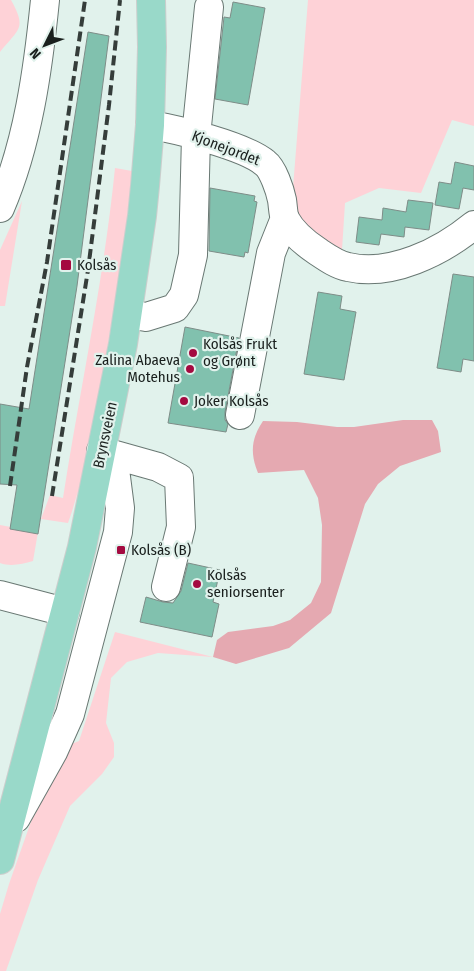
<svg xmlns="http://www.w3.org/2000/svg" width="474" height="971" font-family="'Fira Sans Condensed',sans-serif">
<style>
.green{fill:#fed2d7}
.forest{fill:#e5a9b1}
.building{fill:#81c1ae;stroke:#7e8d88}
.lines{fill:none;stroke-linecap:round;stroke-linejoin:round}
.minor-casing{stroke:#697873;stroke-width:30}
.major-casing{stroke:#cccecd;stroke-width:30}
.minor{stroke:#fff;stroke-width:28}
.major{stroke:#99d9c9;stroke-width:28}
.rail{stroke:#353d3a;stroke-width:4;stroke-dasharray:10 5;stroke-linecap:butt}
.poi-dot{fill:#a40a40;stroke:#e1f2ec;stroke-width:2}
.labels{text-anchor:middle;dominant-baseline:central;stroke-width:4.5;stroke-linejoin:round;paint-order:stroke}
.street-label{font-size:15px;fill:#191f1d;stroke:#e1f2ec}
.poi-label{font-size:15px;fill:#191f1d;stroke:#e1f2ec;text-anchor:start}
</style>
<rect width="100%" height="100%" fill="#e1f2ec"/>
<path class="green" d="M0,0H11C27,29 19,28 0,52Z
M308,0H474V126L452,120L421,193L379,188L345,203L342,250L290,225Z
M115,168L132,171C126,237 115,302 104,367C94,420 86,473 68,523L41,519L50,495L63,498C80,389 104,279 115,168Z
M22,201L5,306H0V250Z
M0,525L38,532L33,561C22,564 11,567 0,563Z
M115,632L213,657L158,653L127,662L111,678L106,723L114,743V757L102,774L70,806L38,880L6,971H0V914L9,884L34,813L69,742L74,743L79,741Z"/>
<path class="forest" d="M403,420H432L438,431L441,452L400,466L378,484L365,504L331,613L289,648L236,664L213,657L217,640L228,632L273,626L290,620L311,603L321,582L322,525L318,498L304,470L258,473C250,453 251,439 263,421L297,422L337,427H354Z"/>
<path class="building" d="M233,2L265,8L248,105L215,99L224,17L230,18Z
M88,32L109,36L77,286L38,534L10,529L17,485L0,484V404L29,409Z
M455,162L474,166V190L463,188L459,209L435,205L439,182L451,184Z
M210,188L255,196L254,201L257,202L248,253L245,252L244,257L209,251Z
M408,200L433,203L429,230L405,227L404,237L381,234L379,245L356,242L359,217L382,220L383,208L406,212Z
M453,274L474,277V361L463,359L461,372L437,368Z
M318,292L342,296L340,309L356,312L344,380L304,374Z
M185,327L239,338L225,412V420L228,424L226,432L168,423Z
M188,563L220,570L213,602L219,604L212,637L140,622L146,597L163,602L173,603L181,591Z"/>
<g class="lines">
<defs>
<path id="minor" d="M150,125C176,129 245,146 265,163C273,169 280,190 282,200C283,206 283,214 285,219C292,232 305,243 317,251C326,257 337,265 348,267C391,277 441,252 474,225
M0,208C28,143 38,70 45,0
M128,314L146,317L175,308L184,295L193,255L196,136L209,7
M240,415L271,253L285,218
M101,451L158,467L179,478L181,527L166,587
M0,595L65,612
M16,818L53,752L70,714L118,532L120,508L116,477L101,451"/>
<path id="major" d="M0,860L82,547L123,344L142,216L145,186L150,125L152,47L151,0"/>
</defs>
<use href="#minor" class="minor-casing"/>
<use href="#major" class="major-casing"/>
<use href="#minor" class="minor"/>
<use href="#major" class="major"/>
<path class="rail" d="M10,486L27,367L47,262L85,0
M52,496L88,270L109,105L120,0"/>
</g>
<g class="poi-dot">
<rect x="60" y="259" width="12" height="12" rx="2.5"/>
<circle cx="193" cy="353" r="5"/>
<circle cx="190" cy="369" r="5"/>
<circle cx="184" cy="401" r="5"/>
<rect x="116" y="545" width="10" height="10" rx="2.5"/>
<circle cx="197" cy="584" r="5"/>
</g>
<g class="labels">
<g class="street-label">
<text transform="translate(226 148) rotate(21)">Kjonejordet</text>
<text transform="translate(105 435) rotate(-78)">Brynsveien</text>
</g>
<g class="poi-label">
<text x="77" y="265">Kolsås</text>
<text x="203" y="344">Kolsås Frukt<tspan x="203" dy="17">og Grønt</tspan></text>
<text x="180" y="360" text-anchor="end">Zalina Abaeva<tspan x="180" dy="17">Motehus</tspan></text>
<text x="194" y="401">Joker Kolsås</text>
<text x="131" y="550">Kolsås (B)</text>
<text x="207" y="575">Kolsås<tspan x="207" dy="17">seniorsenter</tspan></text>
</g>
</g>
<g transform="translate(45 45) rotate(228)" stroke="#e1f2ec" stroke-width="4" paint-order="stroke">
<path d="M0-4L9 19L0 12L-9 19Z" fill="#191f1d"/>
<text y="-8" font-size="14" font-weight="bold" text-anchor="middle" fill="#191f1d">N</text>
</g>
</svg>
